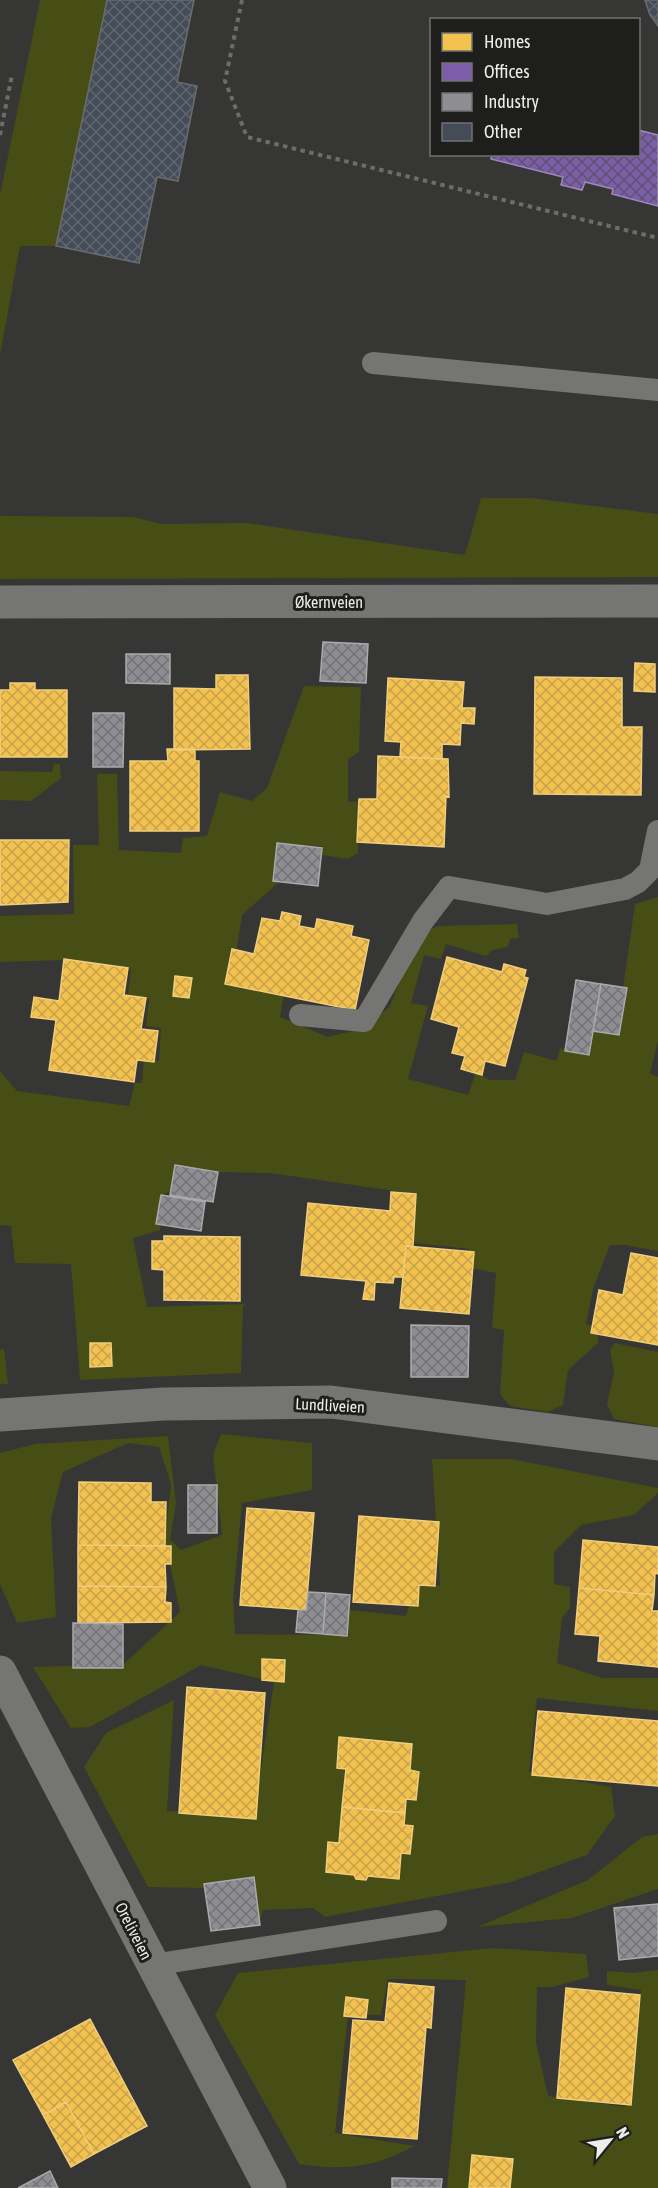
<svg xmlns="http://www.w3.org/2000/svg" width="658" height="2188" font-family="'Asap Condensed',sans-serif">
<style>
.grass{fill:#464d15}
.homes{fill:url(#homes-cross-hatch);stroke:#f0ce7d;stroke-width:1.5}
.offices{fill:url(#offices-cross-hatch);stroke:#9d89bb;stroke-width:1.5}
.industry{fill:url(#industry-cross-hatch);stroke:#aaaaad;stroke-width:1.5}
.building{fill:url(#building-cross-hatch);stroke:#6b6c6c;stroke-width:1.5}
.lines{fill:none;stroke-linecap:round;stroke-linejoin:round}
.path{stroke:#6c6d6a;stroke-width:4;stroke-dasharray:4.5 4.5;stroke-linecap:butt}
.lane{stroke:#757573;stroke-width:22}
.street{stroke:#757573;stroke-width:33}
.secondary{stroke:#757573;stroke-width:33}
.labels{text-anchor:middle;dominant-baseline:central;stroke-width:6;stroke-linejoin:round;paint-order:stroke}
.street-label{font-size:16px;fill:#edeeeb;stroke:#1e1f1d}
</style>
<defs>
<pattern id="homes-cross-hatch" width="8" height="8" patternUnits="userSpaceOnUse" patternTransform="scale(1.5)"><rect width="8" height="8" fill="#f2c14e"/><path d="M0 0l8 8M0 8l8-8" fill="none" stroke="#c7a24c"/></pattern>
<pattern id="offices-cross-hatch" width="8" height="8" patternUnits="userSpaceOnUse" patternTransform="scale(1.5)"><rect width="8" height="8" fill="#7b5ea7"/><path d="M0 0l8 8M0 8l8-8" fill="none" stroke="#5e5172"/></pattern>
<pattern id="industry-cross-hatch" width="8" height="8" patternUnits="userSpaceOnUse" patternTransform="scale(1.5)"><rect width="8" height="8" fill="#8d8d92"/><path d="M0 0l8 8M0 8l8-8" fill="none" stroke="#747477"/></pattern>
<pattern id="building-cross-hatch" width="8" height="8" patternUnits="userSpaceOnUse" patternTransform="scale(1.5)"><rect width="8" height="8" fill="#444c58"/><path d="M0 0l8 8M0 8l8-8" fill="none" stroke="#5f6670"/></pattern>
</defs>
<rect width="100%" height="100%" fill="#363734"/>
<path class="grass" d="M40,0H110L59,246H20L0,355V195Z
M481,498H531L658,514V577L0,579V516L133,517L161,524L247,523L465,555Z
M304,686L361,687L359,752L348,759V802L360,801L358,853L348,859L322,855V846L282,844L279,882L242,915L232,982L284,994L280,1017L328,1037L365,1028L390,1006L411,952L421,934L438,926L517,924L519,938L510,939L508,947L492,950L486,956L446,944L441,959L424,955L411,1003L428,1006L408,1079L468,1095L476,1072L490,1080H515L524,1052L557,1061L560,1048L583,1053L589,1028L623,988L635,904L658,897V1041L650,1073L658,1077V1251L625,1245H610L593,1289L586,1324L598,1327V1343L568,1370L563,1405L548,1412L510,1406L500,1394L504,1330L492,1328L496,1273L467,1267L469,1249L408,1242L416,1194L270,1173L215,1172L164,1194L160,1230L133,1238L147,1307L246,1304L243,1306L241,1373L80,1380L71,1264L15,1263L11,1226L0,1225V1071L17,1091L129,1106L135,1083H142L144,1058L159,1061L161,1028L146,1026L149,999L128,995L131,969L66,960L0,962V916L74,914L73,845H99L97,774H117L119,850L181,853L183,838L207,836L220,792L252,801L267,788Z
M54,764H60L61,778L31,801L0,800V771L52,772Z
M615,1343L658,1352V1427L614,1419L607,1404L614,1372L610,1350Z
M4,1349L8,1384H0V1350Z
M221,1434L312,1443V1490L242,1503L233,1599L235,1634L336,1635L351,1610L406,1616L416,1583L440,1586L432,1459H511L658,1488V1493L634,1515L581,1525L554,1552V1584L570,1587V1608L562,1618L557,1663L602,1678H658V1711L537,1698L529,1772L611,1787L615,1816L587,1855L511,1882L325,1917L313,1908L263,1910L260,1920L211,1928L205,1888L148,1887L84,1767L106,1733L174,1700L167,1811L254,1815L274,1682L201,1665L90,1727L71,1728L33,1667L124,1664L180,1612L165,1540L171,1484L159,1447L128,1443L63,1472L51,1518L56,1617L17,1623L0,1584V1453L35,1444L168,1436L176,1503L170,1539L181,1550L222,1535L213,1455Z
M658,1834V1889L572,1918L477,1927L588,1880L642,1837Z
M493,1948L586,1954L589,1977L553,1987H537L536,2042L548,2096L626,2107L641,1990L607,1985V1971L632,1973L658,1970V2188H447L466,1980L388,1979L381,2015L348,2014L335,2133L414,2146C375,2168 342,2171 299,2164L215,2015L238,1973Z"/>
<path class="homes" d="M635,663L655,664V692L634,691Z
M216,675H248L250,749L174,750V688L216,689Z
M535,677L622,678V727H642L641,795L534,794Z
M388,678L464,682L462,708H475L474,724L461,723L460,745L442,744V759L400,757L401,742L385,741Z
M10,683H35V690H67V757H0V690H10Z
M167,749H195V761H199V831H130V761H168Z
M378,756L448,759L449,797L446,796L444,847L357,842L359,799H377Z
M0,840H69L68,902L0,905Z
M282,912L301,916L299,926L315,929L317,919L353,926L351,936L369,940L355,1010L225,984L232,949L254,954L262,918L280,921Z
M447,957L502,972L504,964L526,970L524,977L528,978L505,1066L485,1061L482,1075L461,1069L465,1056L452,1053L459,1027L431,1019Z
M64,959L128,968L124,995L146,998L141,1029L158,1031L154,1062L137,1060L134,1082L49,1070L56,1020L31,1017L34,997L59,1001Z
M175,976L192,978L189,998L173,996Z
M391,1192L416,1194L413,1246H406L403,1277H394L393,1283L375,1282L374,1300L363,1299L366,1281L301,1275L308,1203L390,1211Z
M164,1236L240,1237V1301L164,1300V1270L152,1269V1241H164Z
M406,1246L474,1252L469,1314L400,1308Z
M631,1253L658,1258V1345L591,1333L599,1290L623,1295Z
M90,1343H111L112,1366L90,1367Z
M79,1482L151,1483V1502H166L165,1546L78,1545Z
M247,1508L314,1513L306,1610L240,1605Z
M359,1516L439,1522L435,1586L419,1585L418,1606L353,1602Z
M583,1540L658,1547V1574L655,1573L654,1595L579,1588Z
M78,1545L171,1546V1564H165L166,1587L78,1586Z
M78,1586L166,1587L165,1602L171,1603V1622L78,1623Z
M579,1588L654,1595L652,1611H658V1667L598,1661L600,1636L575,1634Z
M262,1659L285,1660L284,1682L262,1680Z
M187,1687L265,1693L256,1819L179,1813Z
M538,1711L658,1721V1786L532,1775Z
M339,1737L412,1744L410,1770L419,1772L416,1800L406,1799L405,1813L342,1807L346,1769L337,1768Z
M342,1807L405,1813L404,1825L413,1826L410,1854L401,1853L399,1879L368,1876L366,1880L356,1879L354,1875L326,1872L328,1842L339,1843Z
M389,1983L434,1987L431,2028L426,2027L417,2139L343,2133L353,2020L385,2022Z
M566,1988L640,1995L631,2105L557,2098Z
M346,1997L368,2000L366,2018L344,2016Z
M90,2019L147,2126L94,2154L66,2102L43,2115L13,2060Z
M66,2102L94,2154L71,2167L43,2115Z
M472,2155L513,2159L510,2188H469Z"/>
<path class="offices" d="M638,130L658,135V206L612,194L613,189L585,182L582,190L561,185L563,177L491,159L492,154H638Z"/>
<path class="industry" d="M323,642L368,644L366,683L320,681Z
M126,654H170V684L126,683Z
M93,713H124L123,767H93Z
M277,843L322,848L318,886L273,881Z
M576,980L601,984L589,1055L565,1051Z
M601,984L627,988L619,1035L593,1031Z
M175,1165L218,1172L213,1202L170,1195Z
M161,1195L205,1202L201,1231L156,1224Z
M411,1325L469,1326L468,1377H411Z
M188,1485H217V1533H188Z
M308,1592L326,1593L323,1634L296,1632L298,1610H306Z
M326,1593L350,1595L347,1636L323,1634Z
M73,1623L123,1624V1668H73Z
M254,1877L260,1925L211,1931L204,1884Z
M658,1904V1956L619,1960L614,1908Z
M50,2171L58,2188H18Z
M392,2178L442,2179L441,2188H392Z"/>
<path class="building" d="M107,0H194L177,82L197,86L178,181L157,177L139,263L56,246Z
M645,0H658V26L650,15Z"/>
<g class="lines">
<path class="path" d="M242,0L225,81L247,137L658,238
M0,135L12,75"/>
<path class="lane" d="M373,363L658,390
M300,1015L364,1021L423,921L449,887L547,904L625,889L638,882L650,870L658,831
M152,1965L436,1921"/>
<path class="street" d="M0,1415L163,1404L331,1402L658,1444
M0,1672L270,2188"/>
<path class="secondary" d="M0,602L658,601"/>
</g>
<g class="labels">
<g class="street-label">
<text x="329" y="602">Økernveien</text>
<text transform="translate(330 1405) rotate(3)">Lundliveien</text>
<text transform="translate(134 1931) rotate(63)">Oreliveien</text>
</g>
</g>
<rect x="430" y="18" width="210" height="138" fill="#1e1f1d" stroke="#71726f" stroke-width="1.5"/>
<rect x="442" y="33" width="30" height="18" fill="#f2c14e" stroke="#71726f" stroke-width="1.5"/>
<text x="484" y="48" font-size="18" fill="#edeeeb">Homes</text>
<rect x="442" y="63" width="30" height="18" fill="#7b5ea7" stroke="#71726f" stroke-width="1.5"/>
<text x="484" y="78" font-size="18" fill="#edeeeb">Offices</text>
<rect x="442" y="93" width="30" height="18" fill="#8d8d92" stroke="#71726f" stroke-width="1.5"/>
<text x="484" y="108" font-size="18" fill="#edeeeb">Industry</text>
<rect x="442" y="123" width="30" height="18" fill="#444c58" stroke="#71726f" stroke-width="1.5"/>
<text x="484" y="138" font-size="18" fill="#edeeeb">Other</text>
<g transform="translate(610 2140) rotate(60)" stroke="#1e1f1d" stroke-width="4.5" paint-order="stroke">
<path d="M0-4.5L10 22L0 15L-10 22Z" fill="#edeeeb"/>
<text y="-9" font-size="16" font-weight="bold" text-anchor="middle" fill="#edeeeb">N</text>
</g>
</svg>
